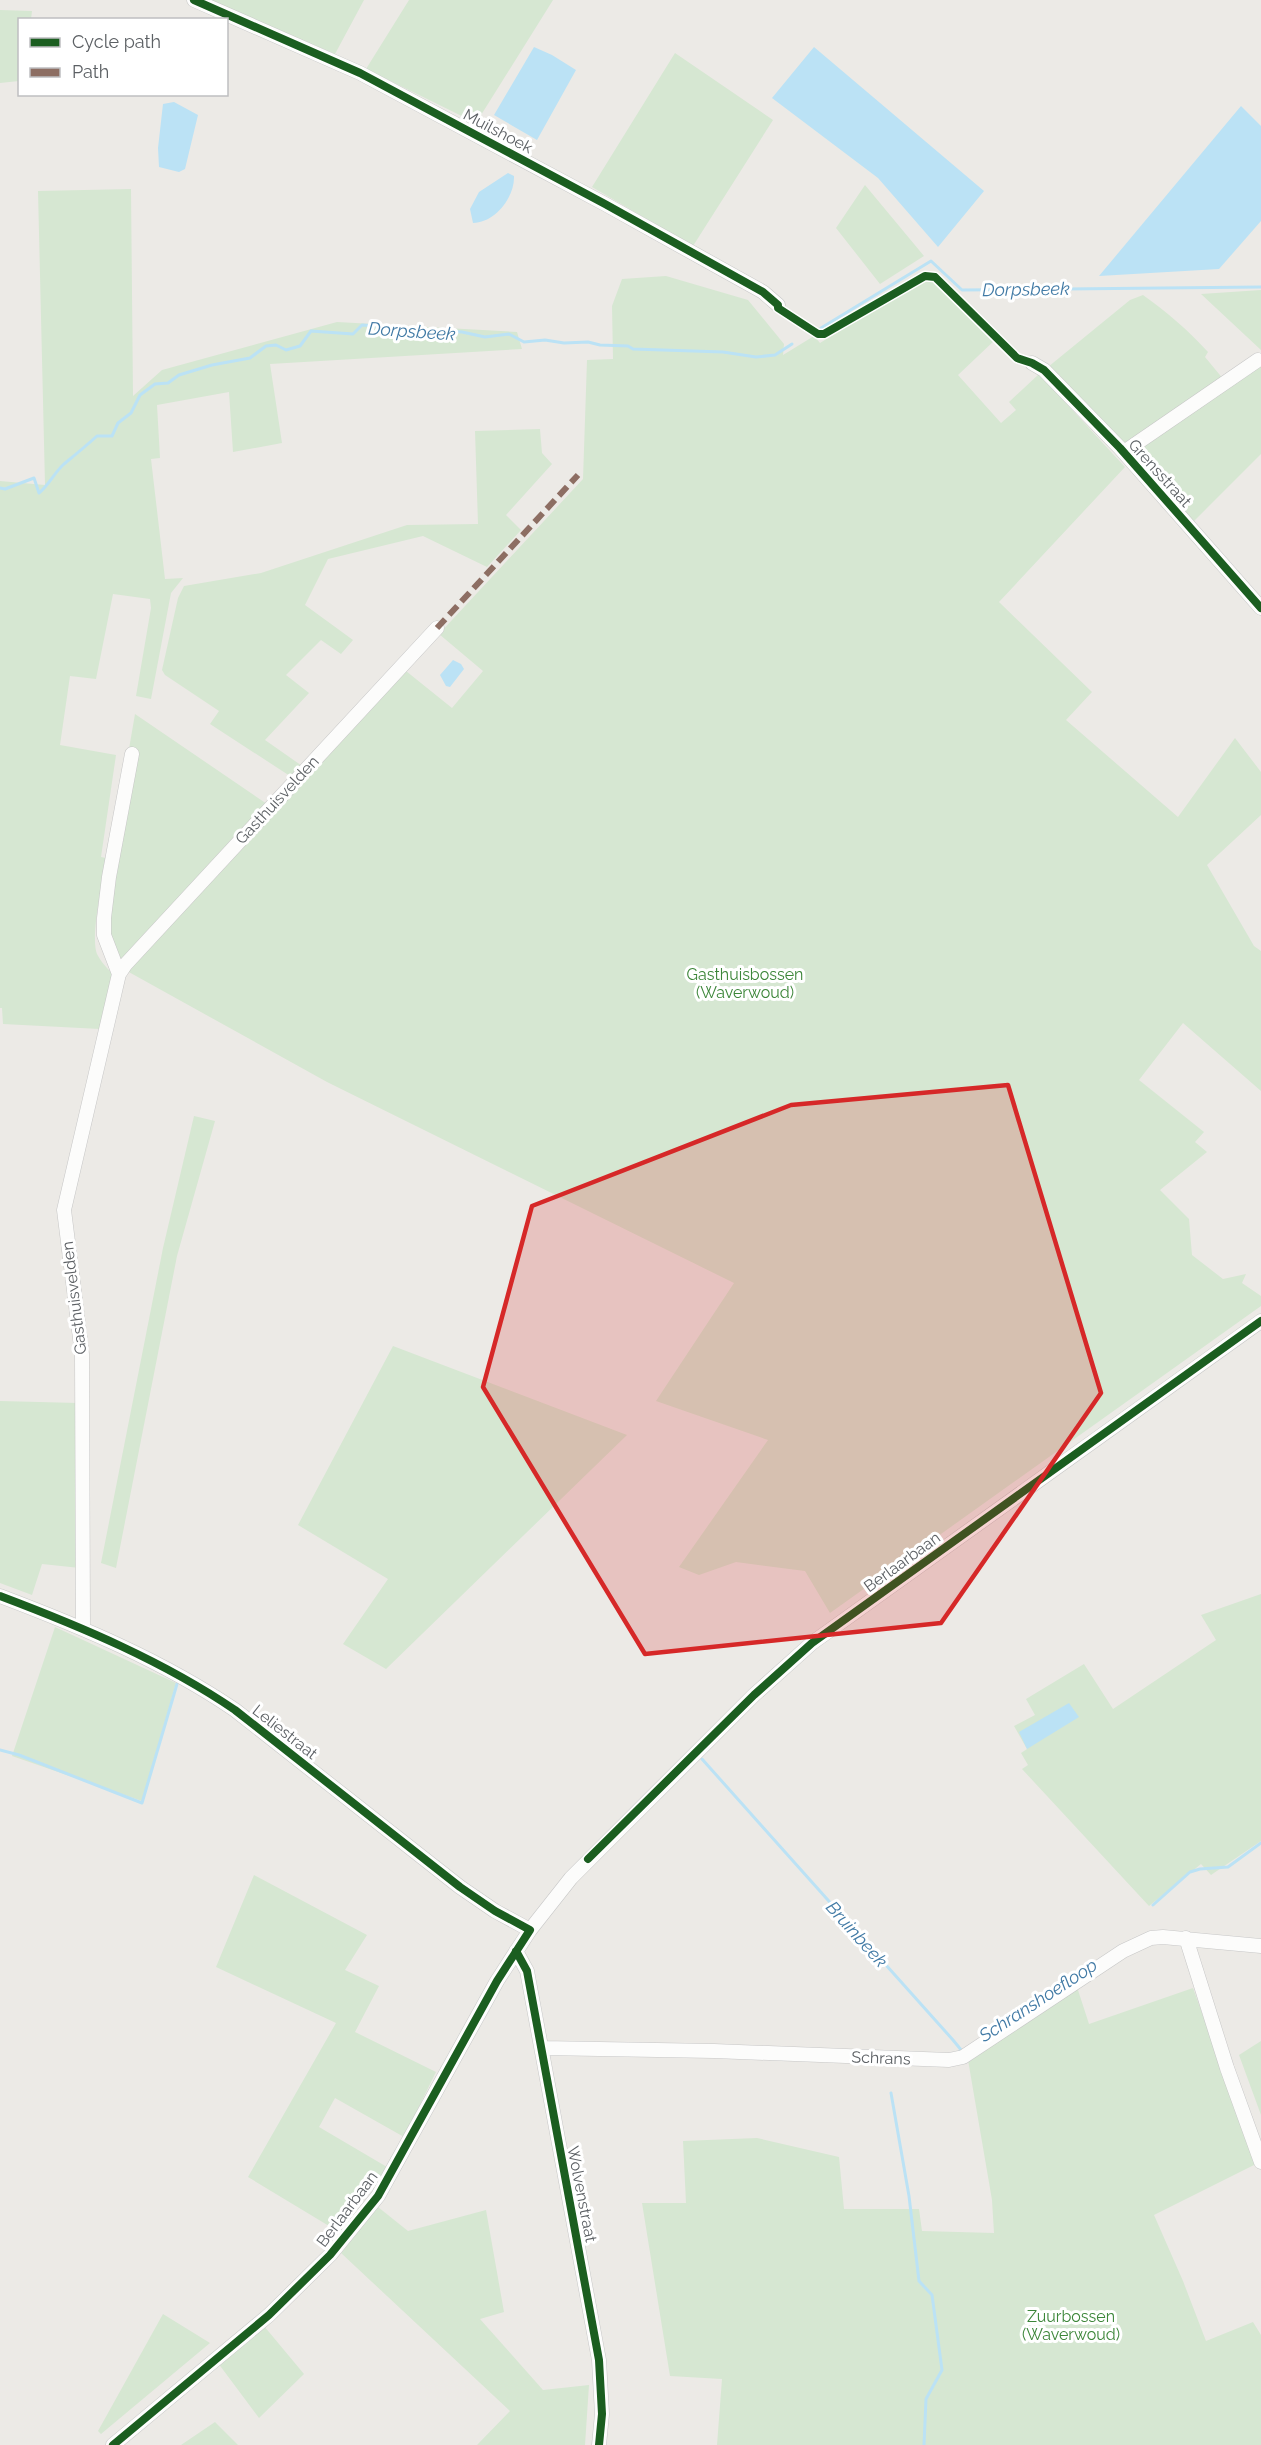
<svg xmlns="http://www.w3.org/2000/svg" width="1261" height="2445" font-family="Raleway,sans-serif">
<style>
.green{fill:#d6e7d2}
.water{fill:#bbe2f5}
.lines{fill:none;stroke-linecap:round;stroke-linejoin:round}
.stream{stroke:#bbe2f5;stroke-width:3}
.minor-casing{stroke:#c7c7c7;stroke-width:15}
.minor{stroke:#fcfcfb;stroke-width:14}
.quiet{stroke:#8d6e63;stroke-width:6;stroke-dasharray:12 6;stroke-linecap:butt}
.cycleway-casing{stroke:#fff;stroke-width:11}
.cycleway{stroke:#1b5e20;stroke-width:8}
.marked{fill:#d62828;fill-opacity:0.2;stroke:#d62828;stroke-width:4.5;stroke-linejoin:round}
.labels{text-anchor:middle;dominant-baseline:central;stroke-width:6;stroke-linejoin:round;paint-order:stroke}
.street-label{font-size:16px;fill:#5c6064;stroke:#fff}
.park-label{font-size:16px;fill:#3c8639;stroke:#fff}
.water-label{font-size:18px;font-style:italic;fill:#417aa5;stroke:#fff}
</style>
<rect width="100%" height="100%" fill="#eceae6"/>
<path class="green" d="M210,0H364L335,54Z
M409,0H553L476,123L366,69Z
M0,10L32,11L31,19L20,20L19,81L0,83Z
M675,53L773,120L693,246L592,187Z
M865,185L924,256L880,284L836,228Z
M131,189L133,396L162,370L337,322L517,332L522,349L270,364L282,443L233,452L229,392L157,405L160,458L151,459L165,579L183,578L171,593L151,699L136,696L151,608L150,599L113,594L96,679L70,676L60,745L116,755L101,857L106,858C103,880 90,937 97,954C101,962 106,967 112,973L100,1029L3,1024L2,1008H0V481L45,485L38,191Z
M666,276L748,300L784,344L783,355L814,336L820,343L926,278H932L996,339L958,375L1001,423L1016,410L1009,402L1039,374L1125,467L999,602L1092,692L1066,720L1178,817L1235,738L1261,772V815L1207,865L1254,946L1261,951V1091L1183,1023L1139,1080L1204,1132L1195,1142L1207,1152L1160,1190L1189,1219L1192,1255L1223,1279L1246,1274L1242,1283L1261,1296V1306L830,1613L805,1571L736,1562L699,1575L679,1567L768,1440L656,1401L734,1283L327,1082L127,971L406,671L452,708L483,671L439,634L583,479L587,360L613,359L612,306L622,279Z
M1261,290V350L1201,294Z
M1143,295C1167,312 1188,330 1208,352L1205,357L1224,380L1124,446L1048,367L1130,300Z
M1261,365V454L1192,523L1131,451Z
M540,429L542,453L552,464L506,515L521,530L487,567L423,536L328,559L305,605L353,640L341,654L321,640L286,675L309,693L265,740L305,768L290,776L210,724L219,711L165,675L162,670L178,598L184,586L261,573L407,525L478,524L475,431Z
M135,714L267,804L120,964L104,944L113,842Z
M194,1116L215,1121L177,1256L116,1568L101,1563L163,1248Z
M393,1346L627,1435L386,1669L343,1644L388,1579L298,1525Z
M0,1401L78,1403L80,1568L42,1564L32,1595L0,1583Z
M1261,1594V1841L1211,1875L1201,1864L1149,1906L1022,1769L1028,1765L1021,1753L1027,1749L1014,1726L1035,1715L1026,1699L1084,1664L1113,1709L1216,1640L1201,1615Z
M55,1627L176,1683L142,1801L12,1756Z
M254,1875L367,1935L345,1970L379,1986L355,2032L436,2072L404,2137L335,2098L319,2127L387,2167L339,2232L248,2177L336,2023L216,1967Z
M1077,1987L1089,2024L1193,1988L1256,2164L1154,2215L1183,2281L1206,2341L1253,2322L1261,2335V2445H717L722,2379L670,2376L642,2203H686L683,2141L757,2138L839,2157L844,2209H919L922,2231L994,2233L992,2200L968,2060Z
M1261,2041V2115L1239,2055Z
M378,2207L408,2231L486,2210L504,2312L480,2319L543,2390L589,2385L585,2445H477L510,2411L341,2253Z
M163,2314L210,2343L101,2434L98,2431Z
M264,2326L304,2374L259,2418L218,2363Z
M215,2422L238,2445H181Z"/>
<path class="water" d="M534,47L552,55L576,70L537,140L494,115Z
M814,47L984,191L938,247L878,178L772,98Z
M174,102L198,115L185,169L179,172L159,167L158,148L163,104Z
M1241,106L1261,126V221L1219,269L1099,276Z
M508,173L514,176C515,197 495,223 473,223L470,209L479,192Z
M453,660L461,664L464,669L450,687L446,686L440,675Z
M1069,1703L1079,1717L1027,1749L1019,1732Z"/>
<g class="lines">
<path class="stream" d="M821,328L931,261L962,290L1261,287
M0,488L5,489L34,478L39,493C49,485 54,473 64,464C75,455 86,446 97,436H112L118,423L131,413L140,395L155,384L168,383L179,375L212,365L250,358L266,346L276,345L286,350L300,346L311,331L353,334L362,325L462,332L485,337L509,334L524,342L545,340L564,343L588,342L600,345L628,346L633,349L723,352L756,357L775,355L792,344
M0,1750L19,1755L142,1803L177,1684
M702,1759L953,2040L962,2051L959,2052
M1153,1905L1190,1872L1200,1869L1228,1867L1261,1843
M891,2093L909,2196L919,2281L932,2295L942,2370L926,2399L924,2445"/>
<defs>
<path id="minor" d="M194,0L360,73L605,204L763,292L778,305
M1032,363L1044,370L1120,448L1261,608
M1124,452L1258,360
M119,974L104,935V918L109,877L132,754
M0,1596C82,1627 163,1661 235,1710L460,1887L495,1911L530,1930
M83,1629L82,1354L64,1210L119,974L125,965L437,628
M1186,1938L1227,2068L1261,2162
M516,1951L527,1971L599,2360L602,2414L599,2445
M542,2048L714,2051L949,2060L963,2057L1123,1951L1151,1938L1163,1937L1261,1946
M113,2445L269,2315L330,2255L378,2196L497,1981L530,1930L571,1878L754,1695L812,1643L1261,1321"/>
</defs>
<use href="#minor" class="minor-casing"/>
<use href="#minor" class="minor"/>
<path class="quiet" d="M437,628L578,475"/>
<defs>
<path id="cycleway" d="M194,0L360,73L605,204L763,292L778,305V308L818,334H824L925,276L935,277L1017,358L1032,363L1044,370L1120,448L1261,608
M0,1596C82,1627 163,1661 235,1710L460,1887L495,1911L530,1930L497,1981L378,2196L330,2255L269,2315L113,2445
M588,1859L754,1695L812,1643L1261,1321
M516,1951L527,1971L599,2360L602,2414L599,2445"/>
</defs>
<use href="#cycleway" class="cycleway-casing"/>
<use href="#cycleway" class="cycleway"/>
</g>
<path class="marked" d="M1008,1085L1101,1393L941,1623L645,1654L483,1387L532,1206L791,1105Z"/>
<g class="labels">
<g class="street-label">
<text transform="translate(498 131) rotate(28)">Muilshoek</text>
<text transform="translate(1160 473) rotate(48)">Grensstraat</text>
<text transform="translate(277 800) rotate(-47)">Gasthuisvelden</text>
<text transform="translate(74 1298) rotate(-97)">Gasthuisvelden</text>
<text transform="translate(902 1562) rotate(-36)">Berlaarbaan</text>
<text transform="translate(285 1732) rotate(38)">Leliestraat</text>
<text transform="translate(881 2058) rotate(2)">Schrans</text>
<text transform="translate(582 2194) rotate(79)">Wolvenstraat</text>
<text transform="translate(347 2209) rotate(-53)">Berlaarbaan</text>
</g>
<g class="park-label">
<text x="745" y="974">Gasthuisbossen<tspan x="745" dy="18">(Waverwoud)</tspan></text>
<text x="1071" y="2316">Zuurbossen<tspan x="1071" dy="18">(Waverwoud)</tspan></text>
</g>
<g class="water-label">
<text transform="translate(1026 289) rotate(-1)">Dorpsbeek</text>
<text transform="translate(412 331) rotate(4)">Dorpsbeek</text>
<text transform="translate(857 1934) rotate(48)">Bruinbeek</text>
<text transform="translate(1038 2000) rotate(-33)">Schranshoefloop</text>
</g>
</g>
<rect x="18" y="18" width="210" height="78" fill="#ffffff" stroke="#bebfc1" stroke-width="1.5"/>
<rect x="30" y="38" width="30" height="9" fill="#1b5e20" stroke="#bebfc1" stroke-width="1.5"/>
<text x="72" y="48" font-size="18" fill="#5c6064">Cycle path</text>
<rect x="30" y="68" width="30" height="9" fill="#8d6e63" stroke="#bebfc1" stroke-width="1.5"/>
<text x="72" y="78" font-size="18" fill="#5c6064">Path</text>
</svg>
